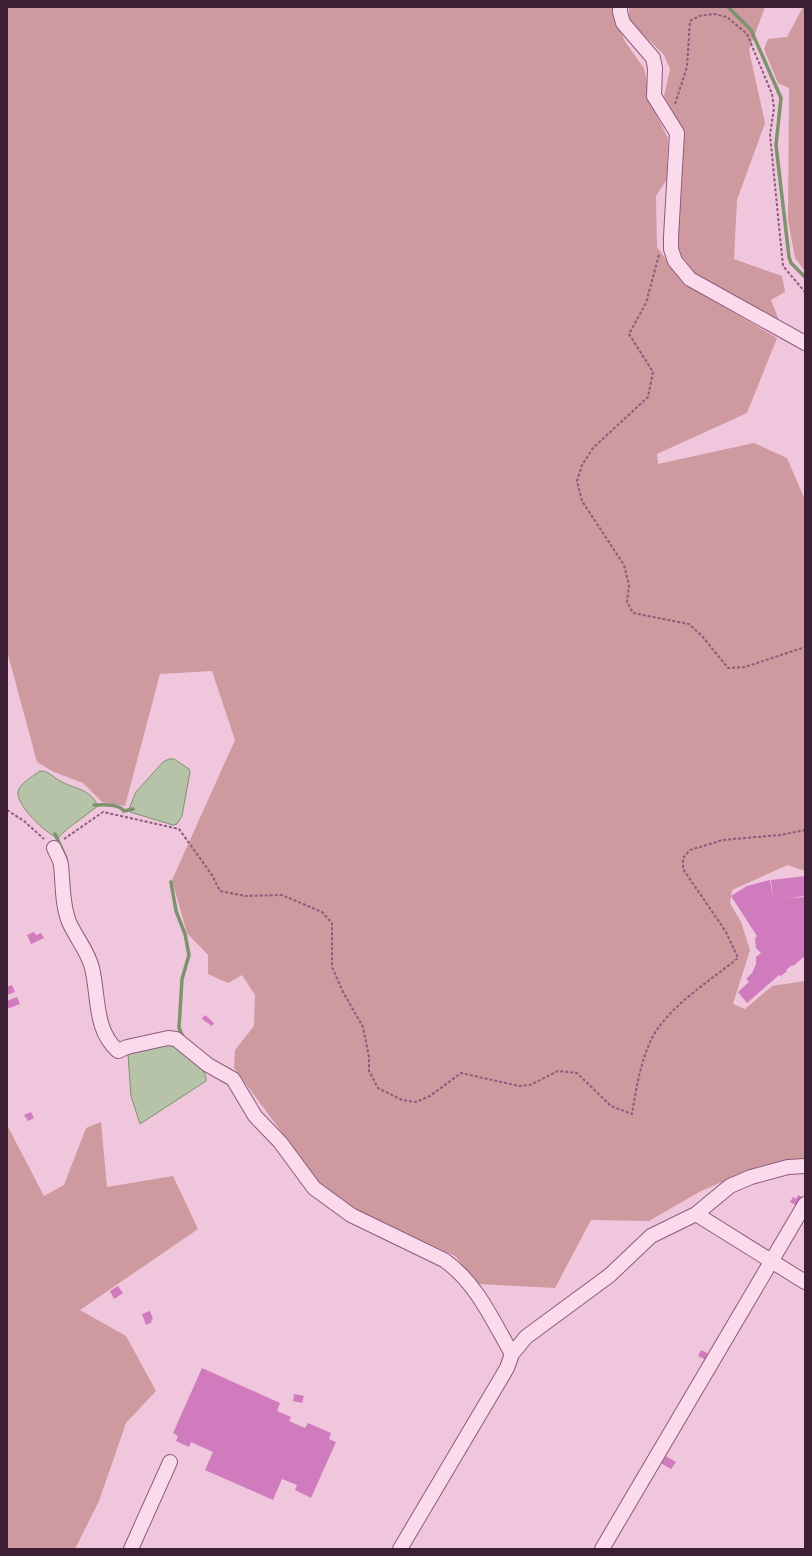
<svg xmlns="http://www.w3.org/2000/svg" width="812" height="1556" font-family="'PT Serif',serif">
<style>
.green{fill:#ce999f}
.water{fill:#b6c3a8;stroke:#7f926e}
.lines{fill:none;stroke-linecap:round;stroke-linejoin:round}
.stream{stroke:#7f926e;stroke-width:3.5}
.building{fill:#cf7bbe}
.minor-casing{stroke:#8c5b7d;stroke-width:16}
.path{stroke:#8c5b7d;stroke-width:2;stroke-dasharray:3 2;stroke-linecap:butt}
.minor{stroke:#fadaeb;stroke-width:14}
</style>
<rect width="100%" height="100%" fill="#f0c6dc"/>
<path class="green" d="M7,7H613L616,23L626,43L644,68L652,106L668,138L667,179L656,196L657,247L673,269L697,291L777,338L747,413L657,454L658,464L754,443L787,458L805,500V871L788,865L732,890L730,903L741,922L750,950L733,1004L745,1009L772,986L805,981V1161L760,1166L701,1191L649,1221L591,1220L555,1288L479,1284L455,1256L330,1197L234,1068L235,1050L254,1026L255,995L242,975L228,983L208,974V955L187,933L172,880L235,740L212,671L160,674L125,806L102,802L83,783L54,772L37,762L7,651Z
M629,7H765L749,50L765,123L737,200L734,259L782,276L785,292L771,300L780,323L692,275L681,260L676,245L681,130L664,96L670,69L664,55L629,20Z
M803,7H805V271L795,258L788,220L789,88L778,83L764,49L768,39L787,37Z
M101,1122L107,1187L173,1176L198,1229L80,1310L126,1336L156,1391L126,1423L99,1501L75,1549H7V1125L44,1196L64,1185L86,1128Z"/>
<path class="water" d="M169,759H174L189,769L190,772L182,816L177,824L173,825L130,812L129,809L136,792L163,762Z
M40,771C50,771 53,778 62,782C77,790 89,788 98,806L67,829L58,838C46,834 16,805 18,792C19,784 33,776 40,771Z
M174,1042C183,1050 208,1068 206,1081L140,1124L131,1096L128,1054L135,1050Z"/>
<g class="lines">
<path class="stream" d="M728,7L751,30L781,98L776,145L789,257L791,263L805,277
M94,805C103,805 117,803 124,811L133,809
M55,834L66,858
M171,882L176,911L185,934L189,955L182,979L179,1028L183,1037"/>
</g>
<path class="building" d="M805,876V896L786,898L805,897V910L803,911L805,912V956L793,966L792,965L786,970L787,971L781,976L779,975L747,1003L738,992L749,982L746,979L752,973L756,964V957L761,953L756,948L755,939L757,936L731,896L747,886L770,880L773,899L771,880Z
M34,932L36,935L41,933L44,938L31,944L27,935Z
M12,985L15,992L7,995V987Z
M17,997L20,1004L7,1009V1001Z
M205,1015L214,1023L212,1026L202,1019Z
M31,1112L34,1118L28,1121L24,1115Z
M798,1195L802,1197L797,1206L790,1202L793,1197L796,1199Z
M118,1286L123,1293L114,1299L110,1291Z
M150,1311L153,1319L151,1320L152,1322L146,1325L142,1314Z
M701,1350L709,1354L706,1360L698,1356Z
M202,1368L280,1403L277,1411L291,1417L289,1421L305,1428L308,1423L331,1433L329,1439L336,1442L311,1498L295,1490L297,1485L282,1479L273,1500L205,1470L213,1452L191,1442L189,1447L176,1441L178,1436L173,1433Z
M294,1394L304,1396L302,1403L293,1401Z
M664,1455L676,1462L671,1469L659,1462Z"/>
<g class="lines">
<defs>
<path id="minor" d="M620,7V12L623,23L653,58L655,68L654,96L677,133L671,237V249L675,261L690,279L805,343
M54,848C56,853 60,859 61,865C63,884 62,904 69,922C76,938 88,951 92,968C99,997 94,1030 118,1051L127,1047L168,1038L176,1039L208,1065L233,1079L255,1116L280,1142L314,1188L351,1215L444,1260C476,1282 493,1321 512,1354
M696,1214L805,1282
M131,1549L170,1462
M400,1549L507,1368L512,1354L526,1337L610,1275L651,1236L696,1214L730,1186L751,1177L788,1167L805,1166
M602,1549L805,1204"/>
</defs>
<use href="#minor" class="minor-casing"/>
<path class="path" d="M675,104L687,67L690,21L699,16L714,14L727,17L747,34L772,94L774,108L770,135L783,266L805,292
M659,255L646,303L629,334L653,372L648,397L593,448L582,465L577,481L582,501L624,565L629,585L627,602L633,613L689,624L702,636L728,668L745,667L805,647
M7,810L24,821L44,839
M64,839L103,812L179,829L212,875L220,891L245,896L282,895L322,912L332,923V967L343,992L363,1027L369,1057V1071L378,1088L402,1100L416,1102L430,1096L461,1073L519,1086L530,1085L558,1071L577,1073L611,1106L632,1114C636,1089 640,1064 651,1040C667,1007 710,981 738,958L726,932L683,869V858L690,850L723,840L780,835L805,830"/>
<use href="#minor" class="minor"/>
</g>
<rect width="812" height="1556" fill="none" stroke="#3c1f34" stroke-width="16"/>
</svg>
